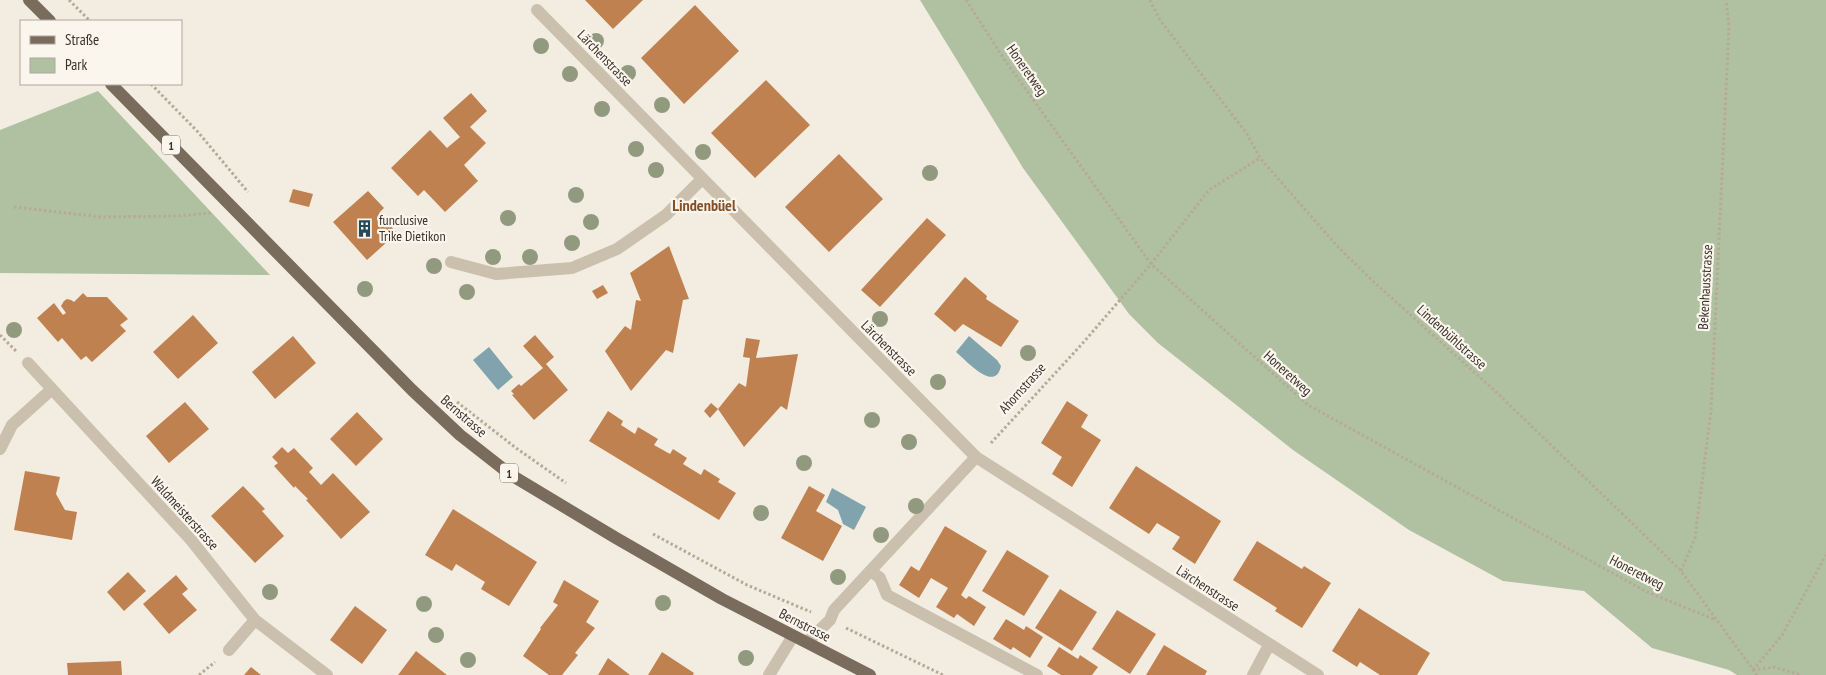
<svg xmlns="http://www.w3.org/2000/svg" width="1826" height="675" font-family="'PT Sans Narrow',sans-serif">
<style>
.green{fill:#b0c1a1}
.water{fill:#81a3ae}
.building{fill:#c08151}
.lines{fill:none;stroke-linecap:round;stroke-linejoin:round}
.path{stroke:#b6aa97;stroke-width:3;stroke-dasharray:2.5 2.5;stroke-linecap:butt}
.minor{stroke:#cac0ad;stroke-width:12}
.major{stroke:#7a6c5d;stroke-width:12}
.tree{fill:#919a7f}
.labels{text-anchor:middle;dominant-baseline:central;stroke-width:4.5;stroke-linejoin:round;paint-order:stroke}
.shield{fill:#faf6ed;stroke:#736d65;stroke-width:1}
.shield-label{font-size:12px;font-weight:bold;fill:#39322b}
.street-label{font-size:14px;fill:#39322b;stroke:#faf6ed}
.poi-label{font-size:14px;fill:#39322b;stroke:#faf6ed;text-anchor:start}
.quarter-label{font-size:16px;font-weight:bold;fill:#834f28;stroke:#faf6ed}
</style>
<rect width="100%" height="100%" fill="#f2ede0"/>
<path class="green" d="M920,0H1826V675H1737L1729,670L1652,648L1584,591L1503,581L1409,530L1293,450L1158,343L1129,314L1023,168Z
M98,91L270,275L0,273V130Z"/>
<path class="water" d="M969,336L997,360L1001,366C995,394 966,360 956,352Z
M489,347L513,377L498,390L473,360Z
M832,488L866,507L854,530L843,524L838,510L826,502Z"/>
<path class="building" d="M585,0H643L613,29Z
M695,5L739,51L684,104L641,58Z
M766,80L810,125L755,178L711,133Z
M471,93L487,111L470,127L486,143L464,165L478,181L445,212L424,190L418,196L391,168L430,130L447,148L460,137L443,118Z
M839,154L883,199L829,252L785,207Z
M293,189L313,194L309,207L289,202Z
M368,191L384,208L379,213L397,233L367,260L333,222Z
M927,218L946,235L880,307L861,290Z
M669,246L689,299L683,300L673,353L666,350L631,391L605,351L625,326L631,330L636,300L641,301L630,273Z
M965,277L987,296L986,299L1019,321L1001,347L963,324L955,332L934,314Z
M603,285L608,293L597,299L592,291Z
M83,293L87,297H107L128,319L120,325L126,331L92,362L86,356L81,360L62,338L58,342L37,318L54,303L63,315L66,313L61,306L64,301L67,299L71,300L74,302Z
M193,315L218,343L178,379L153,352Z
M535,335L554,357L546,364L568,390L534,420L512,395L514,394L511,391L519,384L521,386L543,368L523,346Z
M293,336L316,363L275,399L252,372Z
M746,338L760,340L756,358L798,354L787,410L781,406L744,447L718,409L710,418L704,411L711,403L718,409L739,383L746,387L750,358L743,357Z
M1067,401L1088,415L1081,427L1101,440L1072,487L1052,474L1062,457L1041,443Z
M185,402L209,429L169,463L146,436Z
M608,411L623,421L621,425L635,434L638,427L658,439L654,445L670,454L673,449L687,458L683,464L701,475L704,469L720,479L718,482L736,493L719,520L589,441Z
M357,412L383,439L356,466L330,439Z
M282,447L288,453L294,448L313,468L309,472L321,485L333,473L370,512L341,539L306,500L308,499L295,486L294,488L274,466L278,463L272,457Z
M1136,466L1221,521L1195,564L1172,549L1180,537L1157,523L1149,534L1109,508Z
M25,471L60,477L56,494L65,510L77,512L72,540L14,530Z
M243,486L265,509L262,511L284,536L255,563L211,516Z
M809,486L825,495L816,511L842,526L823,561L781,538Z
M453,509L537,562L509,606L481,589L485,582L456,564L452,571L425,555Z
M945,526L987,551L961,595L966,599L969,596L986,607L974,626L957,614L954,618L936,607L948,588L931,578L919,598L899,585L911,566L919,571Z
M1257,541L1302,569L1304,566L1331,583L1302,628L1275,611L1277,608L1233,580Z
M1007,550L1049,576L1024,616L982,591Z
M128,572L146,591L124,611L107,592Z
M176,575L188,589L182,594L197,610L169,634L143,604Z
M564,580L599,601L586,622L595,628L575,653L578,655L562,675H549L523,656L541,629L540,628L558,605L553,602Z
M1060,589L1097,612L1072,651L1035,628Z
M355,606L387,630L362,664L330,640Z
M1359,608L1430,653L1417,675H1380L1360,662L1357,667L1332,651Z
M1117,610L1156,634L1130,674L1092,649Z
M1006,619L1024,630L1026,626L1043,637L1030,658L1013,647L1011,650L993,639Z
M1164,645L1207,671L1205,675H1146Z
M1059,647L1078,659L1080,655L1098,667L1092,675H1061L1047,666Z
M416,651L447,675H398Z
M662,652L694,673L693,675H648Z
M608,658L630,675H598Z
M121,661L122,675H68L67,663Z
M251,667L261,675H244Z"/>
<g class="lines">
<path class="path" d="M69,0L90,21
M966,0L1004,59L1151,264L1308,405L1647,592L1716,620
M1150,0L1160,20L1247,134L1260,158L1338,247L1375,283L1494,390L1665,555L1681,571L1757,675
M151,84L198,132L248,192
M14,207L101,217L177,216L211,213
M0,335L16,351
M457,402L516,448L566,483
M991,443L1082,344L1151,264L1209,190L1260,158
M653,534L747,585L811,612
M1681,571L1695,538L1711,410L1729,27L1726,0
M846,628L943,675
M1753,670L1782,635L1826,555
M1753,670L1774,667L1801,675
M199,675L215,662"/>
<path class="minor" d="M537,10L976,457L1318,675
M451,262L496,274L572,268L617,249L666,215L702,179
M28,363L191,540L255,620L327,675
M0,449L12,425L52,389
M871,571L880,578L887,595L1037,675
M807,642L830,620L834,610L976,457
M229,650L255,620
M769,675L793,636
M1253,675L1269,645"/>
<path class="major" d="M29,0L50,21
M111,84L412,390L460,435L511,475L616,538L722,599L870,675"/>
</g>
<g class="tree">
<circle cx="596" cy="41" r="8"/>
<circle cx="541" cy="46" r="8"/>
<circle cx="628" cy="73" r="8"/>
<circle cx="570" cy="74" r="8"/>
<circle cx="662" cy="105" r="8"/>
<circle cx="602" cy="109" r="8"/>
<circle cx="636" cy="149" r="8"/>
<circle cx="703" cy="152" r="8"/>
<circle cx="656" cy="170" r="8"/>
<circle cx="930" cy="173" r="8"/>
<circle cx="576" cy="195" r="8"/>
<circle cx="508" cy="218" r="8"/>
<circle cx="591" cy="222" r="8"/>
<circle cx="572" cy="243" r="8"/>
<circle cx="493" cy="257" r="8"/>
<circle cx="530" cy="257" r="8"/>
<circle cx="434" cy="266" r="8"/>
<circle cx="365" cy="289" r="8"/>
<circle cx="467" cy="292" r="8"/>
<circle cx="880" cy="319" r="8"/>
<circle cx="14" cy="330" r="8"/>
<circle cx="1028" cy="353" r="8"/>
<circle cx="938" cy="382" r="8"/>
<circle cx="872" cy="420" r="8"/>
<circle cx="909" cy="442" r="8"/>
<circle cx="804" cy="463" r="8"/>
<circle cx="916" cy="506" r="8"/>
<circle cx="761" cy="513" r="8"/>
<circle cx="881" cy="535" r="8"/>
<circle cx="838" cy="577" r="8"/>
<circle cx="270" cy="592" r="8"/>
<circle cx="663" cy="603" r="8"/>
<circle cx="424" cy="604" r="8"/>
<circle cx="436" cy="635" r="8"/>
<circle cx="746" cy="658" r="8"/>
<circle cx="468" cy="660" r="8"/>
</g>
<defs>
<symbol id="building-bare" viewBox="-9 -9 18 18"><path d="M-4-6H4V6H1V3H-1V6H-4ZM-2.5-4.3h1.7v1.8h-1.7ZM.8-4.3h1.7v1.8H.8ZM-2.5-1h1.7V.8h-1.7ZM.8-1h1.7V.8H.8Z" fill="#224a58" stroke="#faf6ed" stroke-width="2.5" paint-order="stroke"/></symbol>
</defs>
<g fill-rule="evenodd">
<use href="#building-bare" x="352" y="216" width="25" height="25"/>
</g>
<g class="labels">
<g class="shield">
<rect x="162" y="135.5" width="18" height="19" rx="4"/>
<rect x="500" y="463.5" width="18" height="19" rx="4"/>
</g>
<g class="shield-label">
<text x="171" y="145">1</text>
<text x="509" y="473">1</text>
</g>
<g class="street-label">
<text transform="translate(605 58) rotate(46)">Lärchenstrasse</text>
<text transform="translate(1027 70) rotate(55)">Honeretweg</text>
<text transform="translate(1705 287) rotate(-87)">Bekenhausstrasse</text>
<text transform="translate(1452 337) rotate(42)">Lindenbühlstrasse</text>
<text transform="translate(889 348) rotate(45)">Lärchenstrasse</text>
<text transform="translate(1288 373) rotate(42)">Honeretweg</text>
<text transform="translate(1022 388) rotate(-48)">Ahornstrasse</text>
<text transform="translate(464 416) rotate(41)">Bernstrasse</text>
<text transform="translate(185 513) rotate(48)">Waldmeisterstrasse</text>
<text transform="translate(1637 572) rotate(27)">Honeretweg</text>
<text transform="translate(1208 588) rotate(33)">Lärchenstrasse</text>
<text transform="translate(805 625) rotate(27)">Bernstrasse</text>
</g>
<g class="poi-label">
<text x="379" y="220">funclusive<tspan x="379" dy="16">Trike Dietikon</tspan></text>
</g>
<g class="quarter-label">
<text x="704" y="205">Lindenbüel</text>
</g>
</g>
<rect x="20" y="20" width="162" height="65" fill="#faf6ed" stroke="#ada89f"/>
<rect x="30" y="36" width="25" height="8" fill="#7a6c5d" stroke="#ada89f"/>
<text x="65" y="45" font-size="15" fill="#39322b">Straße</text>
<rect x="30" y="58" width="25" height="15" fill="#b0c1a1" stroke="#ada89f"/>
<text x="65" y="70" font-size="15" fill="#39322b">Park</text>
</svg>
